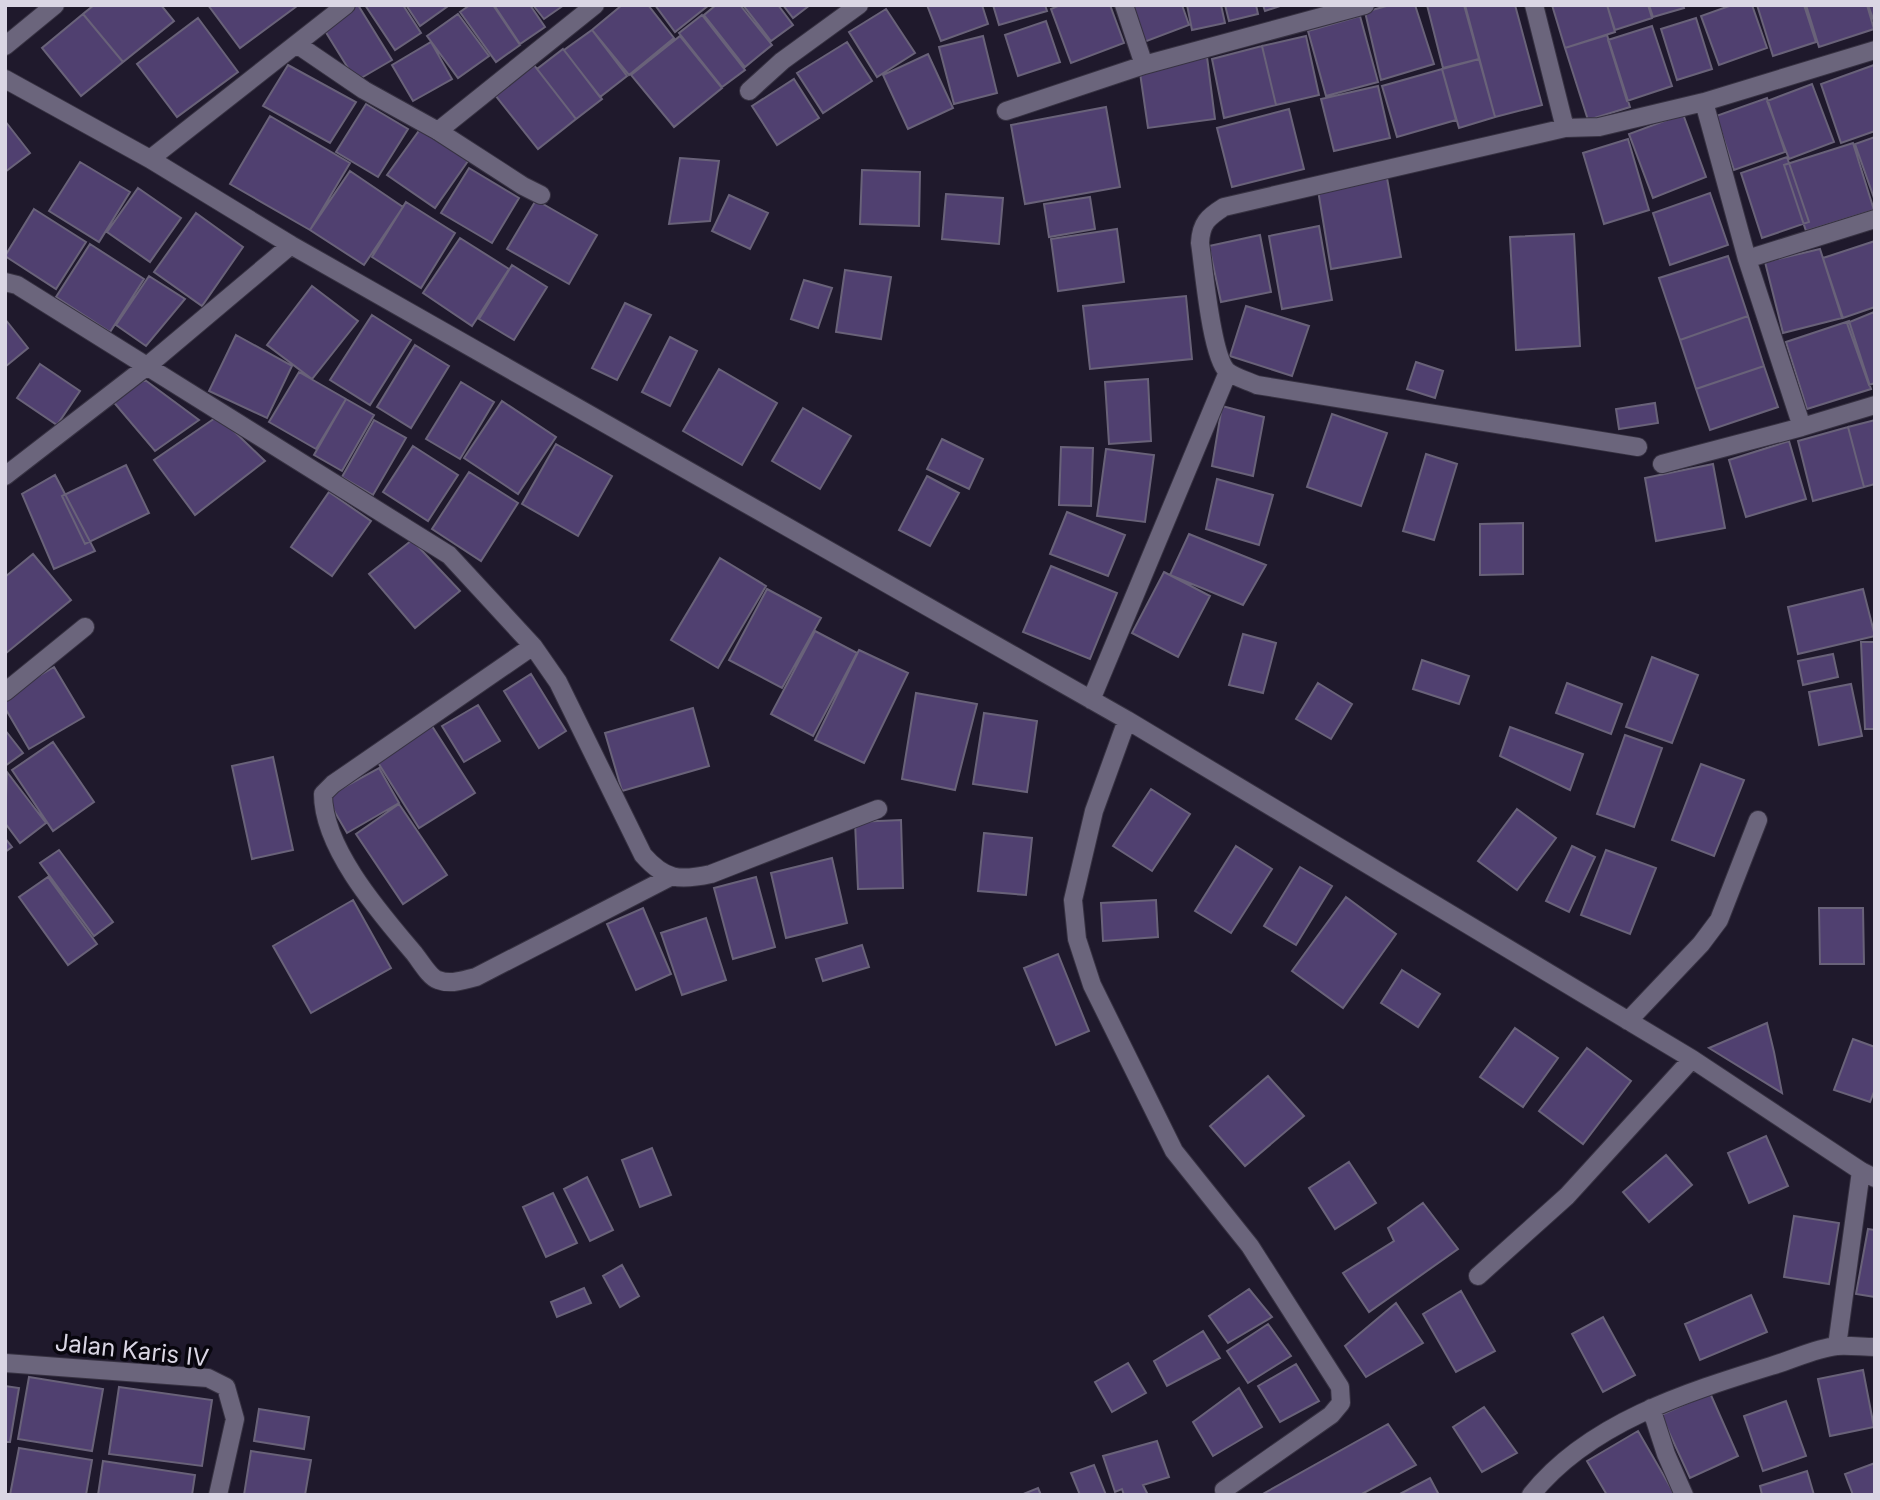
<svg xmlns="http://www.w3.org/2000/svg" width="1880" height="1500" font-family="Inter,sans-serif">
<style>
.building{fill:#504070;stroke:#696279;stroke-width:2}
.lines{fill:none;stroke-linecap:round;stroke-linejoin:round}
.minor-casing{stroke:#373242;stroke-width:20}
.minor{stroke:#6b657c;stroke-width:18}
.labels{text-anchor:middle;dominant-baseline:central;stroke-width:7;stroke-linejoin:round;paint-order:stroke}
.street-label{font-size:24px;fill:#dad6e4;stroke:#08060e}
</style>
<rect width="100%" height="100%" fill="#1f192c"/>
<path class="building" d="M94,5H161L174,21L123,62L83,14Z
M208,5H297V6L240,48Z
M355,5H358L392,60L356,81L322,26Z
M365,5H403L421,33L395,50Z
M406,5H447L448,6L420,26Z
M470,5H493L520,45L496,62L460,12Z
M494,5H530L545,27L520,44Z
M533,5H564L544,19Z
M622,5H648L674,38L629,75L592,30Z
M655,5H709L675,32Z
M716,5H740L772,45L745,67L704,15Z
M743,5H778L793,25L771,41Z
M783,5H810L793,18Z
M927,5H982L988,24L941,41Z
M993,5H1045L1047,11L999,25Z
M1060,5H1110L1124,43L1071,63L1051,9Z
M1130,5H1182L1189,25L1144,42Z
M1187,5H1221L1225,23L1192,30Z
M1225,5H1256L1258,14L1229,21Z
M1263,5H1283L1265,11Z
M1390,5H1415L1434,64L1381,80L1365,12Z
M1427,5H1464L1479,59L1443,68Z
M1465,5H1515L1542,105L1495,117Z
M1552,5H1607L1615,32L1565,48Z
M1607,5H1648L1652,18L1615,30Z
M1649,5H1683L1684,8L1653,17Z
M1732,5H1752L1767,48L1719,65L1701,16Z
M1757,5H1804L1816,42L1773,56Z
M1806,5H1867L1874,29L1819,47Z
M1868,5H1875V21H1874Z
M886,9L915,53L877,77L849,32Z
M83,14L123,62L81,96L42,48Z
M458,14L489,56L458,78L427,36Z
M702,15L745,70L722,87L679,33Z
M1360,16L1378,82L1326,96L1308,31Z
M198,18L238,72L177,117L137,64Z
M1696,18L1712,69L1677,80L1661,29Z
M1046,21L1060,62L1018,76L1005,35Z
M1652,26L1672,86L1627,101L1608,40Z
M592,30L627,76L600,97L564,50Z
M1607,35L1630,107L1588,120L1565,48Z
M680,36L722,88L674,127L631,75Z
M983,36L997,93L954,104L939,47Z
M1306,36L1319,95L1276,105L1262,46Z
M431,42L452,79L413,101L392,65Z
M847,42L872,81L823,113L797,73Z
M1262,46L1276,105L1224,118L1212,59Z
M563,49L602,99L576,119L537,69Z
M928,54L953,108L908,129L883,75Z
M1207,57L1215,119L1148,128L1140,73Z
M1479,59L1495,117L1459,128L1442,69Z
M288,65L356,102L330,143L263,106Z
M534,65L576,119L538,149L495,95Z
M1874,65L1875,131L1841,143L1821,84Z
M1442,69L1456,120L1397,137L1382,86Z
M794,79L819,118L777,145L752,106Z
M1812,84L1834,142L1789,159L1767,101Z
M1378,86L1390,138L1334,151L1321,99Z
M1767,98L1785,152L1734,170L1716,116Z
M366,104L408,129L378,177L336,152Z
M1106,107L1120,187L1025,204L1011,125Z
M1289,109L1304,169L1232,187L1217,128Z
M1683,114L1706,177L1653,198L1629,134Z
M270,116L350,163L310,230L230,184Z
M5,121L30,153L5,172Z
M421,128L468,161L435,208L387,175Z
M1875,137V201L1855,144Z
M1628,139L1649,210L1604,224L1583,153Z
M1853,143L1874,210L1806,231L1784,165Z
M1787,157L1809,222L1762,238L1741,173Z
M680,158L719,161L710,221L669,224Z
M80,162L130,192L99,242L49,211Z
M469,168L519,198L492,243L441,213Z
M862,170L920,172L919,226L860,224Z
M350,171L403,207L364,265L310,230Z
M1387,178L1401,257L1331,269L1318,190Z
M138,188L181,218L150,262L107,232Z
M1710,193L1728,245L1670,265L1653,213Z
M946,194L1003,198L999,244L942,239Z
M729,195L768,213L750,249L712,231Z
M1090,197L1095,229L1049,237L1044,204Z
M536,200L597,235L569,284L507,249Z
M406,202L455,233L421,288L372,257Z
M34,209L86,242L56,289L5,256Z
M196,213L243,247L202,306L154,272Z
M1319,226L1332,300L1282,309L1269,236Z
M1117,229L1124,282L1058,291L1051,239Z
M1574,234L1580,346L1516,350L1510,237Z
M1260,235L1271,292L1221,302L1209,246Z
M460,238L509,269L472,326L423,293Z
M1875,241V307L1843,318L1823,258Z
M90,244L144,279L110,332L56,297Z
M1820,249L1842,318L1783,333L1765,262Z
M1728,256L1748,316L1680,340L1659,278Z
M512,265L547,287L514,340L479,319Z
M845,270L891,277L881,339L836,332Z
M149,276L185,299L146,346L116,325Z
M804,280L832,288L818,328L791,319Z
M312,286L358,321L312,379L267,345Z
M1186,296L1192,359L1090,369L1083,306Z
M625,303L651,315L617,380L592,368Z
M1246,306L1309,326L1292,376L1230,356Z
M1874,312L1875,383L1869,385L1847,323Z
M372,315L411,340L370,405L330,380Z
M1748,316L1764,366L1696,389L1680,340Z
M5,319L28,348L5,367Z
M1849,321L1871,389L1807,409L1786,342Z
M236,335L292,366L267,418L209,391Z
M670,337L697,351L670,406L642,392Z
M415,345L449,366L411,428L377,407Z
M1416,362L1443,371L1435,398L1407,389Z
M40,364L80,391L57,425L17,398Z
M1764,366L1778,407L1710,430L1696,389Z
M719,369L777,403L742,465L683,431Z
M299,372L346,399L316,449L269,422Z
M1148,379L1151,441L1109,444L1105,382Z
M145,380L199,420L155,451L111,399Z
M461,382L494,402L460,459L426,439Z
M346,399L374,415L342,471L314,455Z
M502,401L556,437L518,494L464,458Z
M1655,403L1658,423L1619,429L1616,409Z
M1222,406L1264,417L1253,476L1212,466Z
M803,408L851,436L820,489L772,461Z
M1332,414L1387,433L1361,506L1307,487Z
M218,416L265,461L195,515L154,460Z
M374,420L406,438L373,495L342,477Z
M1875,420V484L1864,487L1848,427Z
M1848,427L1864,487L1813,501L1798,441Z
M942,439L983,459L969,489L927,469Z
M1789,441L1806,499L1746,517L1729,460Z
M556,444L612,476L578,536L522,504Z
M413,446L458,475L428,521L383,492Z
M1061,447L1093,448L1091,506L1059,505Z
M1106,449L1154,455L1145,522L1097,516Z
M1426,454L1457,464L1434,540L1403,531Z
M1713,464L1725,528L1656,541L1645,478Z
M126,465L149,513L85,544L62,496Z
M469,472L518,503L481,561L432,529Z
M55,475L95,551L54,569L22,494Z
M927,476L959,493L930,546L899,530Z
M1217,479L1273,495L1259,545L1206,529Z
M329,492L371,521L332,576L291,547Z
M1067,512L1125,535L1108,576L1050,554Z
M1523,523V574L1480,575V524Z
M1189,534L1266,565L1243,605L1170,575Z
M412,540L460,591L415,628L369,574Z
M33,554L71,600L5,654V577Z
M720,558L766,586L718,668L671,640Z
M1051,566L1117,593L1090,659L1023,632Z
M1164,572L1210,596L1178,657L1132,633Z
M767,589L821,618L782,688L729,660Z
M1863,589L1875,636L1798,654L1788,607Z
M815,631L857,653L813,736L771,714Z
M1243,634L1276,643L1263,693L1229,685Z
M1861,642H1875V729H1865Z
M859,650L908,673L864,763L815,740Z
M1833,654L1838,677L1803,685L1798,661Z
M1652,657L1698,675L1672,743L1626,727Z
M1422,660L1469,676L1459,704L1413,689Z
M54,667L84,717L29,749L5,708V696Z
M531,674L566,731L539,748L504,691Z
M1318,683L1352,704L1331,739L1296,719Z
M1567,683L1622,704L1611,734L1556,713Z
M1851,684L1862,736L1819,745L1809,692Z
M916,693L977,704L955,790L902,779Z
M478,705L500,741L464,762L442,726Z
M693,708L709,766L622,791L605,733Z
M984,713L1037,721L1027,792L973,784Z
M432,726L475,793L419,828L377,761Z
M1510,727L1583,754L1570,790L1500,756Z
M5,730L23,753L5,766Z
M1625,735L1662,748L1634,827L1597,814Z
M53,742L94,802L53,831L12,770Z
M273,757L293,850L252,859L232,766Z
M1701,764L1744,780L1714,856L1672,840Z
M379,768L399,803L347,833L326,797Z
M7,772L46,823L20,843L5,823Z
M1151,789L1190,814L1152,871L1113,846Z
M399,804L447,875L403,904L356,834Z
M1517,809L1556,838L1517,890L1478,861Z
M901,820L903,888L858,889L855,822Z
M984,833L1032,838L1026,895L978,891Z
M5,838L12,847L5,852Z
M1236,846L1272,869L1231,933L1195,911Z
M1572,846L1595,857L1569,912L1546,901Z
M59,850L113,922L94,936L40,863Z
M1606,850L1656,868L1630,934L1581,915Z
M832,858L847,923L786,938L771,873Z
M1300,867L1332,886L1296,945L1264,926Z
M48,877L97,944L68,965L19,897Z
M756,877L775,947L733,959L714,888Z
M1346,897L1396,934L1343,1008L1292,971Z
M353,900L391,968L311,1013L273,946Z
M1156,900L1158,937L1103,941L1101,903Z
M643,908L671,974L636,990L607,924Z
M1819,908H1863L1864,964H1820Z
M706,918L726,980L682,995L661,933Z
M862,945L869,967L823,981L816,959Z
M1058,954L1089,1031L1056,1045L1024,968Z
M1402,970L1440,994L1418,1027L1381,1003Z
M1767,1023L1774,1052L1782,1093L1709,1048Z
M1515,1028L1558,1058L1523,1107L1480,1077Z
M1853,1039L1875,1047V1089L1870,1102L1834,1090Z
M1587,1048L1631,1081L1583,1144L1539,1111Z
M1268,1076L1304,1116L1245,1166L1210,1126Z
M1766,1136L1788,1186L1749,1203L1728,1153Z
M652,1148L671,1195L640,1207L622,1160Z
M1666,1155L1692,1185L1649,1222L1623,1192Z
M1349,1162L1376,1203L1335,1229L1309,1188Z
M587,1177L613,1230L590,1241L564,1189Z
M553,1193L577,1243L546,1257L523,1207Z
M1423,1203L1458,1249L1369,1312L1343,1273L1394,1241L1388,1228Z
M1794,1216L1839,1223L1829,1284L1784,1277Z
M1868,1229L1875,1230V1297L1856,1294Z
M622,1265L639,1296L620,1307L603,1276Z
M584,1288L591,1303L557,1317L551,1302Z
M1249,1289L1272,1317L1228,1343L1209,1316Z
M1461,1291L1495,1351L1456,1372L1423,1314Z
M1751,1295L1767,1332L1700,1360L1685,1324Z
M1396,1303L1423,1343L1366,1377L1345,1346Z
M1603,1317L1635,1375L1603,1392L1572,1334Z
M1268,1324L1291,1356L1248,1383L1227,1351Z
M1203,1331L1220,1358L1167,1386L1154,1361Z
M1128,1363L1146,1393L1112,1412L1095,1382Z
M1296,1364L1319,1401L1280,1422L1258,1386Z
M1863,1370L1874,1427L1830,1436L1818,1379Z
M29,1377L103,1389L92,1451L18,1439Z
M5,1386L19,1388L10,1442H5Z
M119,1387L212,1400L202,1466L109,1454Z
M1239,1388L1262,1427L1213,1456L1193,1422Z
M1710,1393L1738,1456L1690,1478L1661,1415Z
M1786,1401L1806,1456L1763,1471L1744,1416Z
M1484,1407L1517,1453L1482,1472L1453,1427Z
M259,1409L309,1417L304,1449L254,1441Z
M1388,1424L1416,1465L1360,1495H1261Z
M1638,1431L1675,1495H1607L1587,1461Z
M1157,1441L1169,1477L1143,1485L1148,1495H1124L1122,1489L1115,1492L1103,1456Z
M19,1448L92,1460L86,1495H10Z
M251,1451L311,1460L305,1495H244Z
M103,1461L195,1475L192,1495H98Z
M1875,1463V1495H1853L1845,1474Z
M1094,1465L1106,1495H1080L1071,1473Z
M1807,1471L1814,1495H1762L1760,1486Z
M1430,1478L1439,1495H1398Z
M1038,1488L1041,1495H1021Z"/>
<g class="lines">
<defs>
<path id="minor" d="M1124,5L1144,65
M1534,5L1565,128
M298,45L364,90L438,131L523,186L541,195
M5,46L55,5
M5,79L150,159L291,245L1127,720L1692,1059L1861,1171L1875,1178
M749,91L782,61L859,5
M1704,102L1747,259L1802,427
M1006,111L1144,65L1365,5
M438,131L595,5
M150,159L346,5
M1747,259L1875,219
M5,282L17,285L449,555L533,646L558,682L643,855C665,880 679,881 711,874L878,809
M1638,447L1257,385C1248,381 1234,377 1227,371C1211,355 1204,269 1200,243C1201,223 1208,217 1224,207L1565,128L1599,127L1704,102L1875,50
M1662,464L1802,427L1875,405
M5,476L146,367L291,245
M533,646L333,784L323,794C323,848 380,913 413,952C420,960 429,977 438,980C451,985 463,980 476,977L670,877
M5,692L85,627
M1091,700L1228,372
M1127,720L1094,811L1073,900L1077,939L1092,985L1174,1151L1250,1246L1340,1387L1341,1403L1331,1415L1224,1490L1225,1495
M1628,1021L1701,944L1719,920L1758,820
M1478,1276L1567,1196L1692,1059
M1837,1346L1861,1171
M5,1363L208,1378L226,1387L235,1419L218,1495
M1651,1408L1666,1454L1684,1495
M1531,1495C1588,1423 1687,1392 1771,1366C1792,1360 1816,1348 1837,1346C1849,1345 1863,1347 1875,1347"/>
</defs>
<use href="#minor" class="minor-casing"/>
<use href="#minor" class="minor"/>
</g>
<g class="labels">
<g class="street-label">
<text transform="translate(132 1350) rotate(6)">Jalan Karis IV</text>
</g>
</g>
<rect width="1880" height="1500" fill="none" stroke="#dad6e4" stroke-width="14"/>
</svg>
